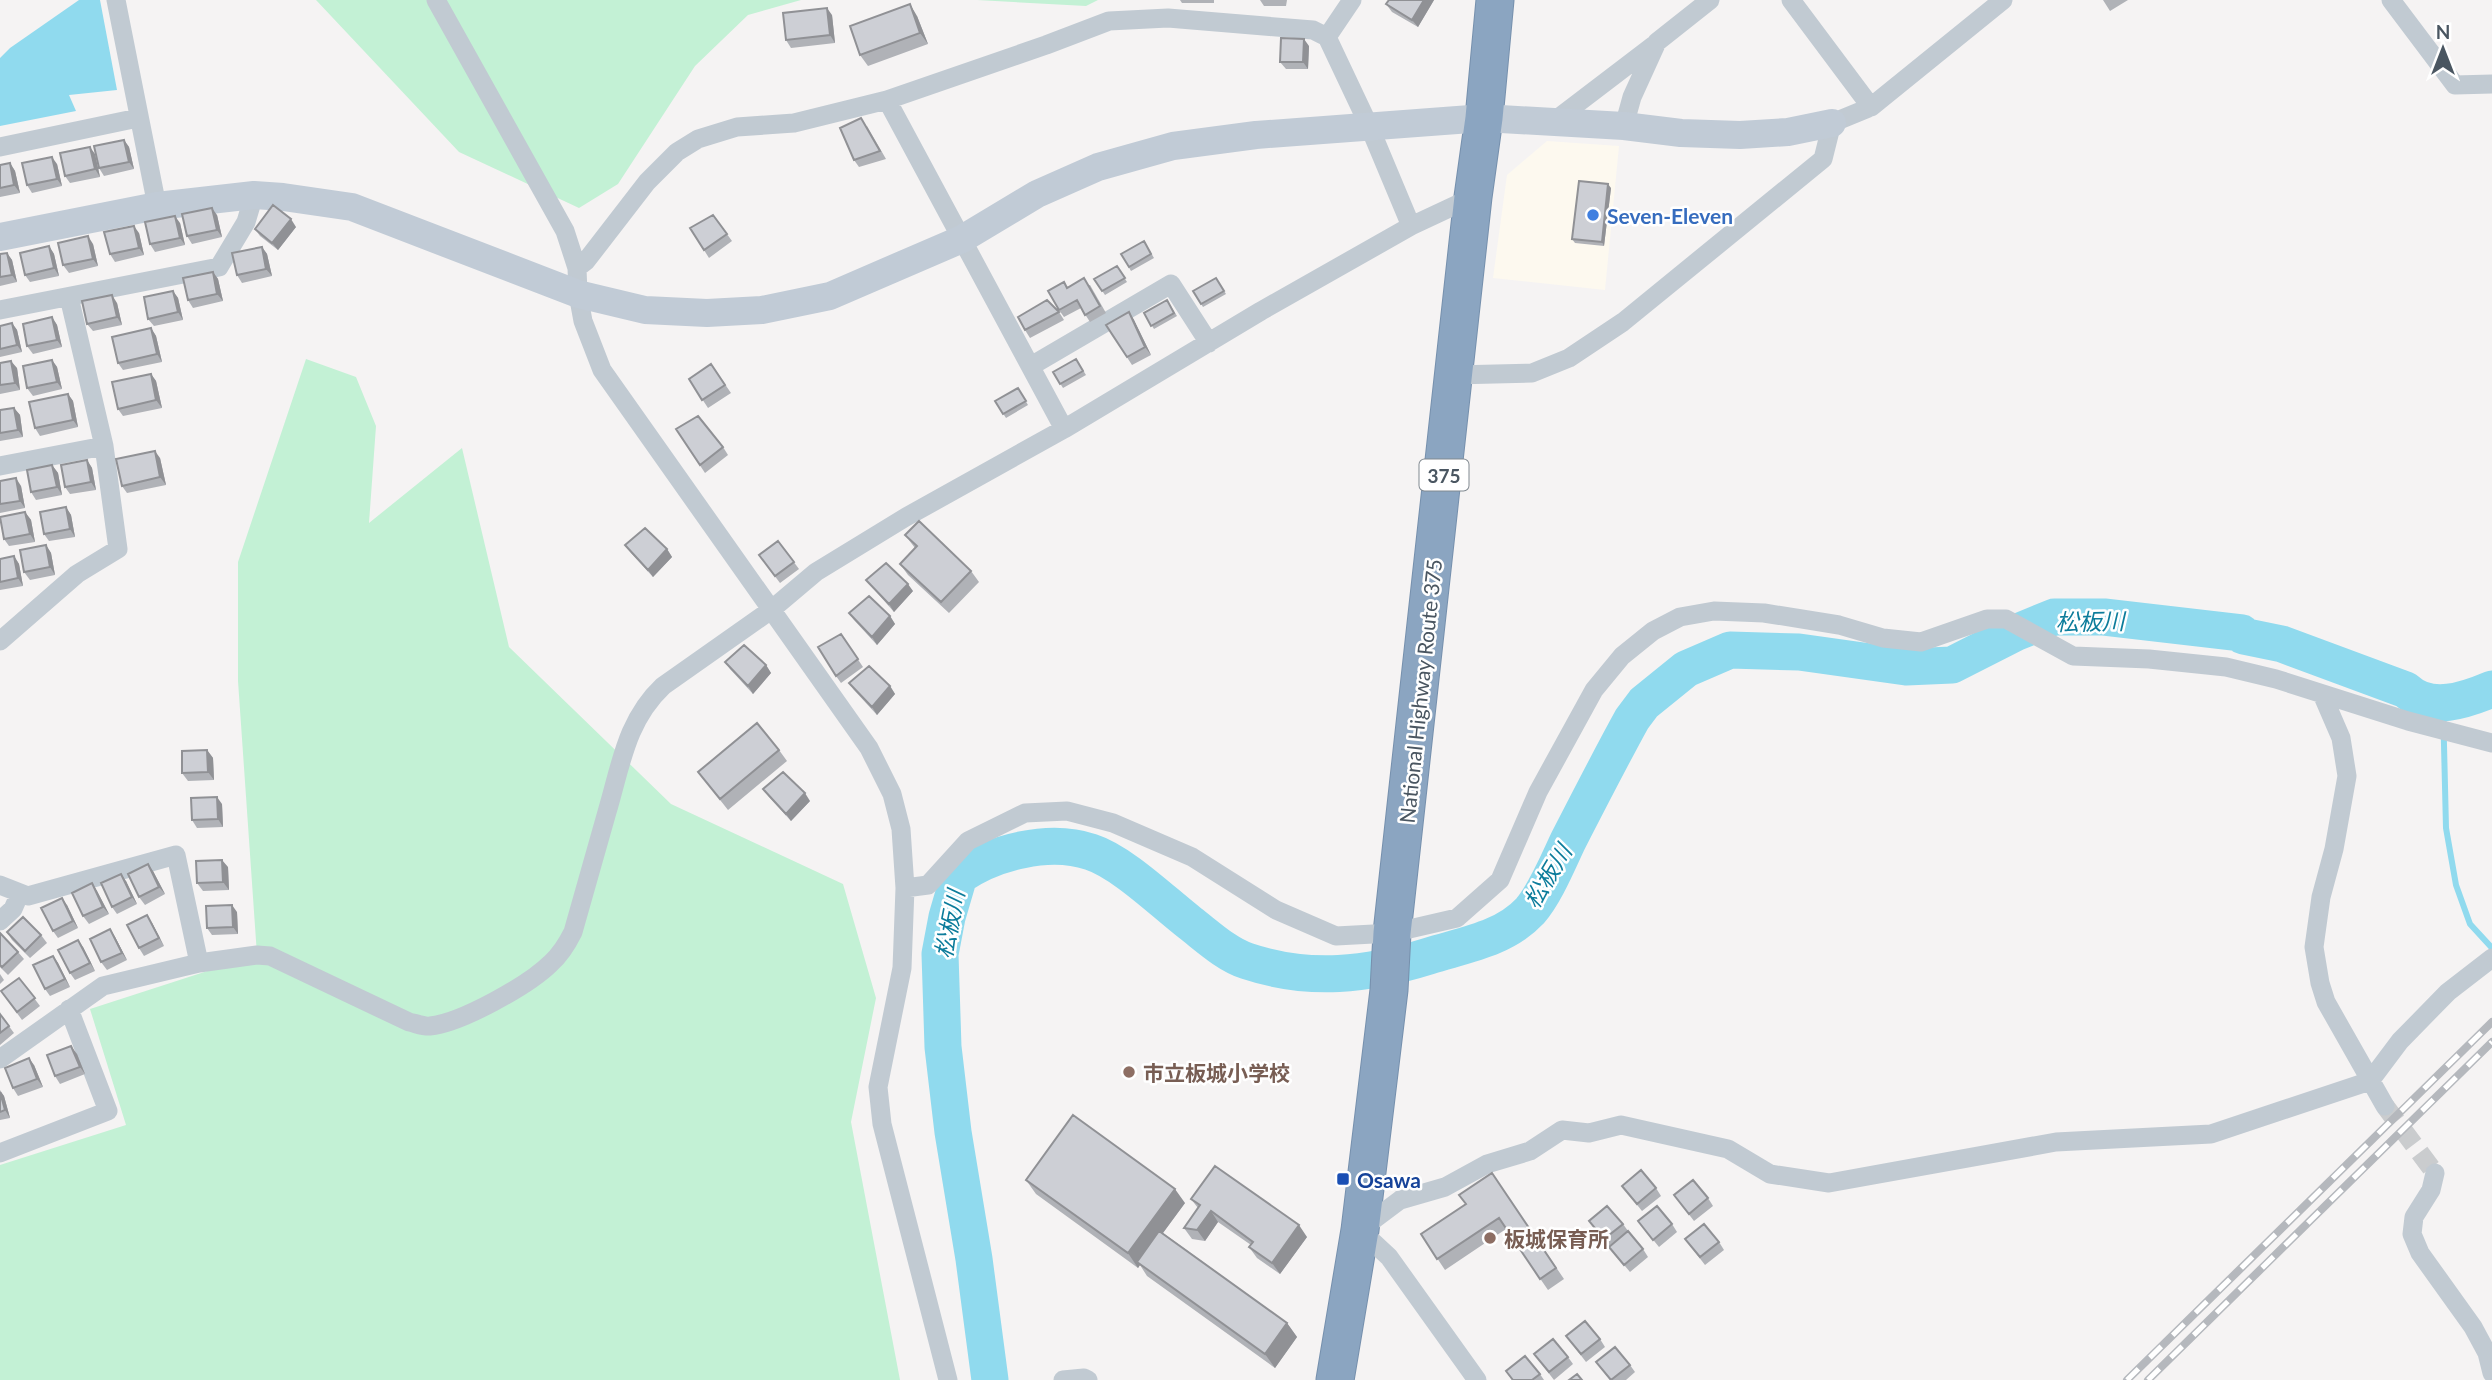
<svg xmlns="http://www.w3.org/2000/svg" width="2492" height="1380" font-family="Lato,'Noto Sans JP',sans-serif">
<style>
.commercial{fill:#fdf9ef}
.green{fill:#c3f1d5}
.water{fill:#90daee}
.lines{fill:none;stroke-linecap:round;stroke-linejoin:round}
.stream{stroke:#90daee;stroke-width:6}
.river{stroke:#90daee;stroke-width:37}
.street-tunnel{stroke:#caccce;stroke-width:19;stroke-dasharray:19 10;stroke-linecap:butt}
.highway-casing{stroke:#7690ad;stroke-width:39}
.street{stroke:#c1cad2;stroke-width:19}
.secondary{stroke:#c1cbd6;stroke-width:28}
.highway{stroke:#8ba5c1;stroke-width:37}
.rail-casing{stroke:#b5b8bd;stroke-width:8}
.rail{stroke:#fff;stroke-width:5;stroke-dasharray:16;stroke-linecap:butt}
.wall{fill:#b0b2b7}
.shaded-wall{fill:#909195}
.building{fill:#cdcfd5;stroke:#909195;stroke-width:2}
.shop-dot{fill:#3f7fe0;stroke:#fff;stroke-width:2.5}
.education-dot{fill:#8d6e63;stroke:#fff;stroke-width:2.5}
.transit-dot{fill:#1a4fb4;stroke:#fff;stroke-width:2.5}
.labels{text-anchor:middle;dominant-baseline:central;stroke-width:5;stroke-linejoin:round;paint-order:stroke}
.shield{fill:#fff;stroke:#808990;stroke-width:2}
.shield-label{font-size:19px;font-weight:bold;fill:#4a5661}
.shop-label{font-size:21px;font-weight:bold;fill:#366cbe;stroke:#fff;text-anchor:start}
.street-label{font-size:21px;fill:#4a5661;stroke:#fff}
.education-label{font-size:21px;font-weight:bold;fill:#785e54;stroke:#fff;text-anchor:start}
.transit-label{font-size:21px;font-weight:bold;fill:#164399;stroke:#fff;text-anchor:start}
.water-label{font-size:23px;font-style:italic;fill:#0c7c9b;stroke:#fff}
</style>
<rect width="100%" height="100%" fill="#f5f3f3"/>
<path class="commercial" d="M1547,141L1619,146L1605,290L1493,278L1507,175Z"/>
<path class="green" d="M316,0H801L748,15L695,66L618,184L579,208L459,152Z
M977,0H1098L1086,6Z
M306,359L356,377L376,426L369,523L462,448L509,647L671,804L843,884L876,998L851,1122L900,1380H0V1165L126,1125L90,1009L257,955L238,681V562Z"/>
<path class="water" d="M79,0H100L117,90L69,95L76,111L0,126V58L10,48Z"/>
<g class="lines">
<path class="stream" d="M2443,703L2446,828L2456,885L2470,924L2492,948"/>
<path class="river" d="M990,1380L974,1259L953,1132L943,1047L940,954L947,917L959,876C994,852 1049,838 1091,852C1122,862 1163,902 1190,923C1207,936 1226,954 1247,961C1310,982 1368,975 1429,956C1464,945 1504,939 1530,911C1545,894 1558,862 1568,841C1589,800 1610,759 1632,719L1644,703L1686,669L1730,650L1799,652L1906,667L1952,665L2015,633L2054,617H2104L2242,633L2243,636L2282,644L2406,690C2430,713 2466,700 2492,689"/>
<path class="street-tunnel" d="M2385,1106L2435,1173"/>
<defs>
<path id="highway" d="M1335,1380L1360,1230L1389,990L1392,933L1473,197L1484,118L1495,0"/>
</defs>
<use href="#highway" class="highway-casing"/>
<path class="street" d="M116,0L157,206
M436,0L565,231L577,268L578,294L583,321L602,370L869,748L892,794L901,829L905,888L902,968L878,1087L882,1124L948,1380
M1791,0L1871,107
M2391,0L2455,85L2492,84
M1327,37L1352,0
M887,100L1064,429
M1553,122L1654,45
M1624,126L1632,97L1657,42L1710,0
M0,147L138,118
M577,268L586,261L647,182L677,152L698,139L737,127L794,123L887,100L1046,45L1109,21L1168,18L1313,30L1327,37L1370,128L1411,226
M0,310L219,267L246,222L254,195
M1031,366L1171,284L1209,343
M1454,375L1532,373L1569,358L1623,322L1823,159L1832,123L1871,107L2003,0
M0,466L104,446
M0,641L77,574L118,549L104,446L69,297
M2322,694L2341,738L2347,776L2334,849L2321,897L2314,947L2320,983L2326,1002L2385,1106
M0,885L28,896L176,855L199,963
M905,888L928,885L968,841L1025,813L1067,811L1113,823L1192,857L1276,910L1336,936L1392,933L1457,918L1500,880L1538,792L1594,690L1622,656L1653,631L1680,617L1714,611L1764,613L1839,625L1883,638L1921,642L1987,619H2006L2073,656L2149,659L2226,667L2276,679L2408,721L2492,743
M0,921L13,909L20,893
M0,1059L103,986L199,963L257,955L270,956L409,1022C415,1023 424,1027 430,1026C461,1023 529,985 551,963C561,954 567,944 573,932C584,892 596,852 607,812C621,765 626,721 663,686L771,610L816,572L906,517L1064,429L1261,311L1411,226L1473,197
M0,1153L108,1111L69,1009
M2435,1173L2431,1190L2414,1217L2412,1234L2420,1253L2473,1327L2487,1353L2492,1373
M1063,1380L1084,1378L1088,1380
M1477,1380L1389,1257L1360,1230L1400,1200L1445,1187L1487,1164L1530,1151L1562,1130L1589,1133L1621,1125L1728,1149L1770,1174L1829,1183L2056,1142L2211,1134L2370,1081L2400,1041L2448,992L2492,958"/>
<path class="secondary" d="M0,237L157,206L254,195L283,197L352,207L578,294L645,310L707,313L762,310L830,296L962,239L1037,194L1098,167L1173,146L1256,135L1484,118L1624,126L1681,133L1740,135L1788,132L1832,123"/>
<use href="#highway" class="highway"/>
<defs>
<path id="rail" d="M2127,1380L2492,1022
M2148,1380L2492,1042"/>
</defs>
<use href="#rail" class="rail-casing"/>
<use href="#rail" class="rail"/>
</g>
<path class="wall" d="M1180,0H1214V3H1182Z
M1260,0H1287L1286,6H1264Z
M1389,0H1434L1418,27L1392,12L1386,4Z
M2103,0H2128L2110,11Z
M832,15L835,43L791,48L786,40Z
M917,16L928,44L868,66L860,55Z
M1309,46L1308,69H1286L1280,62Z
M867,126L886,159L859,167L854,160Z
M124,140L129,147L134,169L104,176L99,168Z
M95,154L100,177L70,183L65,176Z
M10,163L15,171L20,193L0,197V165Z
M57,164L62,186L32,193L27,185Z
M1611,188L1604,246L1575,243L1572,239Z
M217,215L222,237L192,244L187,236Z
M713,215L732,241L709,258L704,250Z
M180,223L185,245L155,252L150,244Z
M296,227L278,250L260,236L255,229Z
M139,233L144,255L115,262L110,254Z
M1144,241L1154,258L1131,271L1121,254Z
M93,244L98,266L69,273L63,265Z
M49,246L54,254L59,276L30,282L25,275Z
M262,247L267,254L272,276L242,283L237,275Z
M7,253L12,260L17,282L0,286V254Z
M1117,266L1127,282L1105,295L1094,279Z
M213,272L218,279L223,301L193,308L188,300Z
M1216,278L1226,294L1203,307L1193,291Z
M1090,285L1106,313L1090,322L1081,308L1064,317L1059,310L1068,288Z
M173,291L178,298L183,320L154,326L148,319Z
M1167,300L1177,316L1154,329L1144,313Z
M117,303L122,325L93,331L87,324Z
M1059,312L1064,320L1030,338L1025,330Z
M1129,312L1134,320L1151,355L1132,365L1106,325Z
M52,317L57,325L62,347L33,354L27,346Z
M12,323L17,330L22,352L0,357V326Z
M151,328L156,336L162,362L123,370L118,363Z
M1076,359L1086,375L1063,388L1053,372Z
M52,360L57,367L62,389L33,396L27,388Z
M0,363L17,368L20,390L0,394Z
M711,364L731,393L708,408L689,379Z
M151,374L156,381L162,408L123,416L118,409Z
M1018,388L1028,405L1006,418L995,401Z
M68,394L73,401L78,427L40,436L35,428Z
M14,408L20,415L23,437L0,441V410Z
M676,429L723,447L728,455L705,473Z
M160,458L166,485L127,493L122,486Z
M87,460L92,468L96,490L70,494L65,487Z
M52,465L58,473L62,495L36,500L31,492Z
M0,481L21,486L25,508L0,513Z
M66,507L71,515L75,537L49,541L44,534Z
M25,512L31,520L35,542L9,546L4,539Z
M905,535L971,571L979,582L949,613L908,575L900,564L915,548Z
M778,541L799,569L780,583L759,555Z
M46,545L51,553L55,575L30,580L24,572Z
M625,545L667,549L672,557L653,577L631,553Z
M14,556L19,564L23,586L0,590V559Z
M866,580L913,591L894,612L872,587Z
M849,613L890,616L895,624L877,645L854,620Z
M841,634L863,667L841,683L836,676Z
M725,662L766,665L771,673L753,694L730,669Z
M849,683L890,686L895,694L877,715L854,690Z
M207,750L213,758L214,780L188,781L182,773Z
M779,750L787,761L728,810L698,772Z
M763,789L810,801L791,821L769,797Z
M222,804L223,827L197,828L192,820Z
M228,867L229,890L203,891L197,883Z
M153,871L165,894L145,905L139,897Z
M126,881L137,904L117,914L112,907Z
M92,883L97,891L109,914L89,924L83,916Z
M67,905L78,928L58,938L53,931Z
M237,912L238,934L212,935L207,928Z
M152,923L164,946L144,956L139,948Z
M110,929L115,937L127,960L107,970L101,962Z
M7,932L41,935L47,943L30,958L12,940Z
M0,933L18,952L24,959L8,975L0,967Z
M83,947L95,971L75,980L70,973Z
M53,956L58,963L70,987L50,996L45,989Z
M0,974L4,980L0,984Z
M19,978L40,1006L22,1020L1,991Z
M0,1014L14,1033L0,1045Z
M77,1054L85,1074L60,1084L55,1076Z
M34,1065L43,1087L18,1096L13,1088Z
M0,1092L4,1096L10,1118L0,1120Z
M1492,1173L1564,1279L1548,1290L1506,1229L1445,1270L1421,1234L1466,1204Z
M1026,1180L1185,1203L1163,1233L1287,1323L1297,1337L1275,1368L1147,1276L1140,1265L1138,1268L1036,1194Z
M1622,1186L1656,1188L1661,1196L1642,1211Z
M1674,1195L1708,1198L1713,1206L1694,1221Z
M1191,1199L1307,1237L1280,1274L1257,1258L1249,1247L1251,1245L1218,1222L1205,1241L1192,1239L1184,1228L1198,1208Z
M1589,1221L1623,1224L1628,1231L1609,1247Z
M1638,1221L1672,1224L1677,1232L1659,1247Z
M1685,1239L1719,1242L1724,1250L1705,1265Z
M1609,1247L1643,1249L1648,1257L1630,1272Z
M1566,1336L1600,1339L1605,1347L1586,1362Z
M1534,1354L1568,1357L1573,1364L1554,1380Z
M1596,1362L1630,1365L1635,1372L1626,1380H1610Z
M1506,1371L1540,1374L1544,1380H1512Z"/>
<path class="shaded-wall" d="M1424,0H1434L1418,27L1412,20Z
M910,4L917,16L928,44L920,33Z
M827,8L832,15L835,43L830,35Z
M1304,39L1309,46L1308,69L1303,62Z
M124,140L129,147L134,169L129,162Z
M90,147L95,154L100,177L95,169Z
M52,157L57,164L62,186L57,179Z
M10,163L15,171L20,193L14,185Z
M1608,184L1611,188L1604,246L1602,242Z
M212,208L217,215L222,237L217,230Z
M175,216L180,223L185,245L180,238Z
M291,219L296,227L278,250L272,243Z
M134,226L139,233L144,255L139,248Z
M88,236L93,244L98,266L93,259Z
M49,246L54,254L59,276L54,268Z
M262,247L267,254L272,276L266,269Z
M7,253L12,260L17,282L12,275Z
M213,272L218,279L223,301L217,294Z
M173,291L178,298L183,320L178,312Z
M112,295L117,303L122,325L117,317Z
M1129,312L1134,320L1151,355L1145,347Z
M52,317L57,325L62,347L57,340Z
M12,323L17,330L22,352L17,345Z
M151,328L156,336L162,362L157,354Z
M52,360L57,367L62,389L57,382Z
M11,361L17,368L20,390L15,383Z
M151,374L156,381L162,408L156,400Z
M68,394L73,401L78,427L73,420Z
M14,408L20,415L23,437L18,430Z
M155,451L160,458L166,485L160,477Z
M87,460L92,468L96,490L91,482Z
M52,465L58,473L62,495L57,487Z
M16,478L21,486L25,508L20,501Z
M66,507L71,515L75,537L70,529Z
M25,512L31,520L35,542L30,534Z
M46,545L51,553L55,575L50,567Z
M667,549L672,557L653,577L648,570Z
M14,556L19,564L23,586L18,578Z
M908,584L913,591L894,612L889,604Z
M890,616L895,624L877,645L872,637Z
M766,665L771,673L753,694L748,686Z
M890,686L895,694L877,715L872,707Z
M207,750L213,758L214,780L208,772Z
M805,793L810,801L791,821L786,814Z
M217,797L222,804L223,827L218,819Z
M222,860L228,867L229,890L223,882Z
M148,864L153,871L165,894L159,887Z
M121,874L126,881L137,904L132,897Z
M92,883L97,891L109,914L103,907Z
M62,898L67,905L78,928L73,921Z
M232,905L237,912L238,934L233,927Z
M147,915L152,923L164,946L159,938Z
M110,929L115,937L127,960L122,953Z
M78,940L83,947L95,971L90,963Z
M53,956L58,963L70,987L65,979Z
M71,1046L77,1054L85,1074L80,1067Z
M29,1058L34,1065L43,1087L37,1079Z
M0,1090L4,1096L10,1118L5,1110Z
M1175,1189L1185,1203L1140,1264L1137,1262L1140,1265L1138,1268L1128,1253Z
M1211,1211L1218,1222L1205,1241L1197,1230Z
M1299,1225L1307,1237L1280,1274L1272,1263Z
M1287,1323L1297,1337L1275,1368L1265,1354Z"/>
<path class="building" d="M1389,0H1424L1412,20L1386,4Z
M910,4L920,33L860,55L850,26Z
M827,8L830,35L786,40L783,13Z
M1281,38L1304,39L1303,62H1280Z
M861,118L880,151L854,160L840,128Z
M124,140L129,162L99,168L94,146Z
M90,147L95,169L65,176L60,153Z
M52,157L57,179L27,185L22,163Z
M10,163L14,185L0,188V165Z
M1579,181L1608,184L1602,242L1572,239Z
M273,205L291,219L272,243L255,229Z
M212,208L217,230L187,236L182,214Z
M713,215L727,234L704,250L690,228Z
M175,216L180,238L150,244L145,222Z
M134,226L139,248L110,254L104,232Z
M88,236L93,259L63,265L58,243Z
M1144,241L1151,254L1129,267L1121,254Z
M49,246L54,268L25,275L20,253Z
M262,247L266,269L237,275L232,253Z
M7,253L12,275L0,277V254Z
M1117,266L1125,278L1102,291L1094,279Z
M213,272L217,294L188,300L183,278Z
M1084,278L1100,306L1085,315L1077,300L1059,310L1048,291L1064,282L1067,288Z
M1216,278L1224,291L1201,304L1193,291Z
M173,291L178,312L148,319L144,297Z
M112,295L117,317L87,324L82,301Z
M1047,300L1059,312L1025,330L1018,317Z
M1167,300L1174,313L1151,326L1144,313Z
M1129,312L1145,347L1127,357L1106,325Z
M52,317L57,340L27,346L23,324Z
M12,323L17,345L0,349V326Z
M151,328L157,354L118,363L112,337Z
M1076,359L1083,371L1060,384L1053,372Z
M52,360L57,382L27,388L23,366Z
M11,361L15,383L0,385V363Z
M711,364L725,385L702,400L689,379Z
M151,374L156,400L118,409L112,382Z
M1018,388L1026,401L1003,414L995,401Z
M68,394L73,420L35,428L29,402Z
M14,408L18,430L0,433V410Z
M698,416L723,447L700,465L676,429Z
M155,451L160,477L122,486L116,459Z
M87,460L91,482L65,487L61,465Z
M52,465L57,487L31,492L27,470Z
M16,478L20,501L0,504V481Z
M66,507L70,529L44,534L40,512Z
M25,512L30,534L4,539L0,517Z
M919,521L971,571L941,602L900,564L917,546L905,535Z
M645,528L667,549L648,570L625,545Z
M778,541L794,562L775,576L759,555Z
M46,545L50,567L24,572L20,550Z
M14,556L18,578L0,582V559Z
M886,563L908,584L889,604L866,580Z
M869,596L890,616L872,637L849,613Z
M841,634L858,659L836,676L818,647Z
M744,645L766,665L748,686L725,662Z
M869,666L890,686L872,707L849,683Z
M757,723L779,750L720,799L698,772Z
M207,750L208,772L182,773V751Z
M783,772L805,793L786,814L763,789Z
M217,797L218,819L192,820L191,798Z
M222,860L223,882L197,883L196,861Z
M148,864L159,887L139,897L128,874Z
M121,874L132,897L112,907L101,883Z
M92,883L103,907L83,916L72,893Z
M62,898L73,921L53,931L41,908Z
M232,905L233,927L207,928L206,906Z
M147,915L159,938L139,948L127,925Z
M23,917L41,935L25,951L7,932Z
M110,929L122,953L101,962L90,939Z
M0,933L18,952L2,967L0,965Z
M78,940L90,963L70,973L58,950Z
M53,956L65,979L45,989L33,965Z
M19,978L35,998L17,1012L1,991Z
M0,1014L9,1026L0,1033Z
M71,1046L80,1067L55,1076L47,1055Z
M29,1058L37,1079L13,1088L5,1068Z
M0,1092L5,1110L0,1112Z
M1073,1115L1175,1189L1128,1253L1026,1180Z
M1215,1166L1299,1225L1272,1263L1249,1247L1253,1242L1211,1211L1197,1230L1184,1228L1200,1205L1191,1199Z
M1641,1170L1656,1188L1637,1204L1622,1186Z
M1492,1173L1556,1268L1540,1279L1499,1218L1437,1259L1421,1234L1466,1204L1459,1195Z
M1693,1180L1708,1198L1689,1214L1674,1195Z
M1607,1206L1623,1224L1604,1239L1589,1221Z
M1657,1206L1672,1224L1653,1240L1638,1221Z
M1704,1224L1719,1242L1700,1257L1685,1239Z
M1159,1231L1287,1323L1265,1354L1137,1262Z
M1628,1231L1643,1249L1624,1265L1609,1247Z
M1585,1321L1600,1339L1581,1354L1566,1336Z
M1553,1339L1568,1357L1549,1372L1534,1354Z
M1615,1347L1630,1365L1611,1380L1596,1362Z
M1525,1356L1540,1374L1532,1380H1513L1506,1371Z
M1577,1374L1582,1380H1569Z"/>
<circle class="shop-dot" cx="1593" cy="215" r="7"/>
<g class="education-dot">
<circle cx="1129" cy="1072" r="7"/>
<circle cx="1490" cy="1238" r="7"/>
</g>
<rect class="transit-dot" x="1336" y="1172" width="14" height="14" rx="3.5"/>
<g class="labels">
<rect class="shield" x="1419.5" y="459.5" width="49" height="31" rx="5"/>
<g class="shield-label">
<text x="1444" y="475">375</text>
</g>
<g class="shop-label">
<text x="1607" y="215">Seven-Eleven</text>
</g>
<g class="street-label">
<text transform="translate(1420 691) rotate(-84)">National Highway Route 375</text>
</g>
<g class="education-label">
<text x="1143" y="1072">市立板城小学校</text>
<text x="1504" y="1238">板城保育所</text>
</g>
<g class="transit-label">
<text x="1357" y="1179">Osawa</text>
</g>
<g class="water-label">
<text transform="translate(2090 621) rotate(-1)">松板川</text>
<text transform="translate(1547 876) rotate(-59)">松板川</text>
<text transform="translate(949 924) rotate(-79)">松板川</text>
</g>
</g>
<g transform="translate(2443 49)" stroke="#ffffff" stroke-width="5" paint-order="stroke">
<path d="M0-5L12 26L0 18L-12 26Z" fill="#4a5661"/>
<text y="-10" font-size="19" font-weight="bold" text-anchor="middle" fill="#4a5661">N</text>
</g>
</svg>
